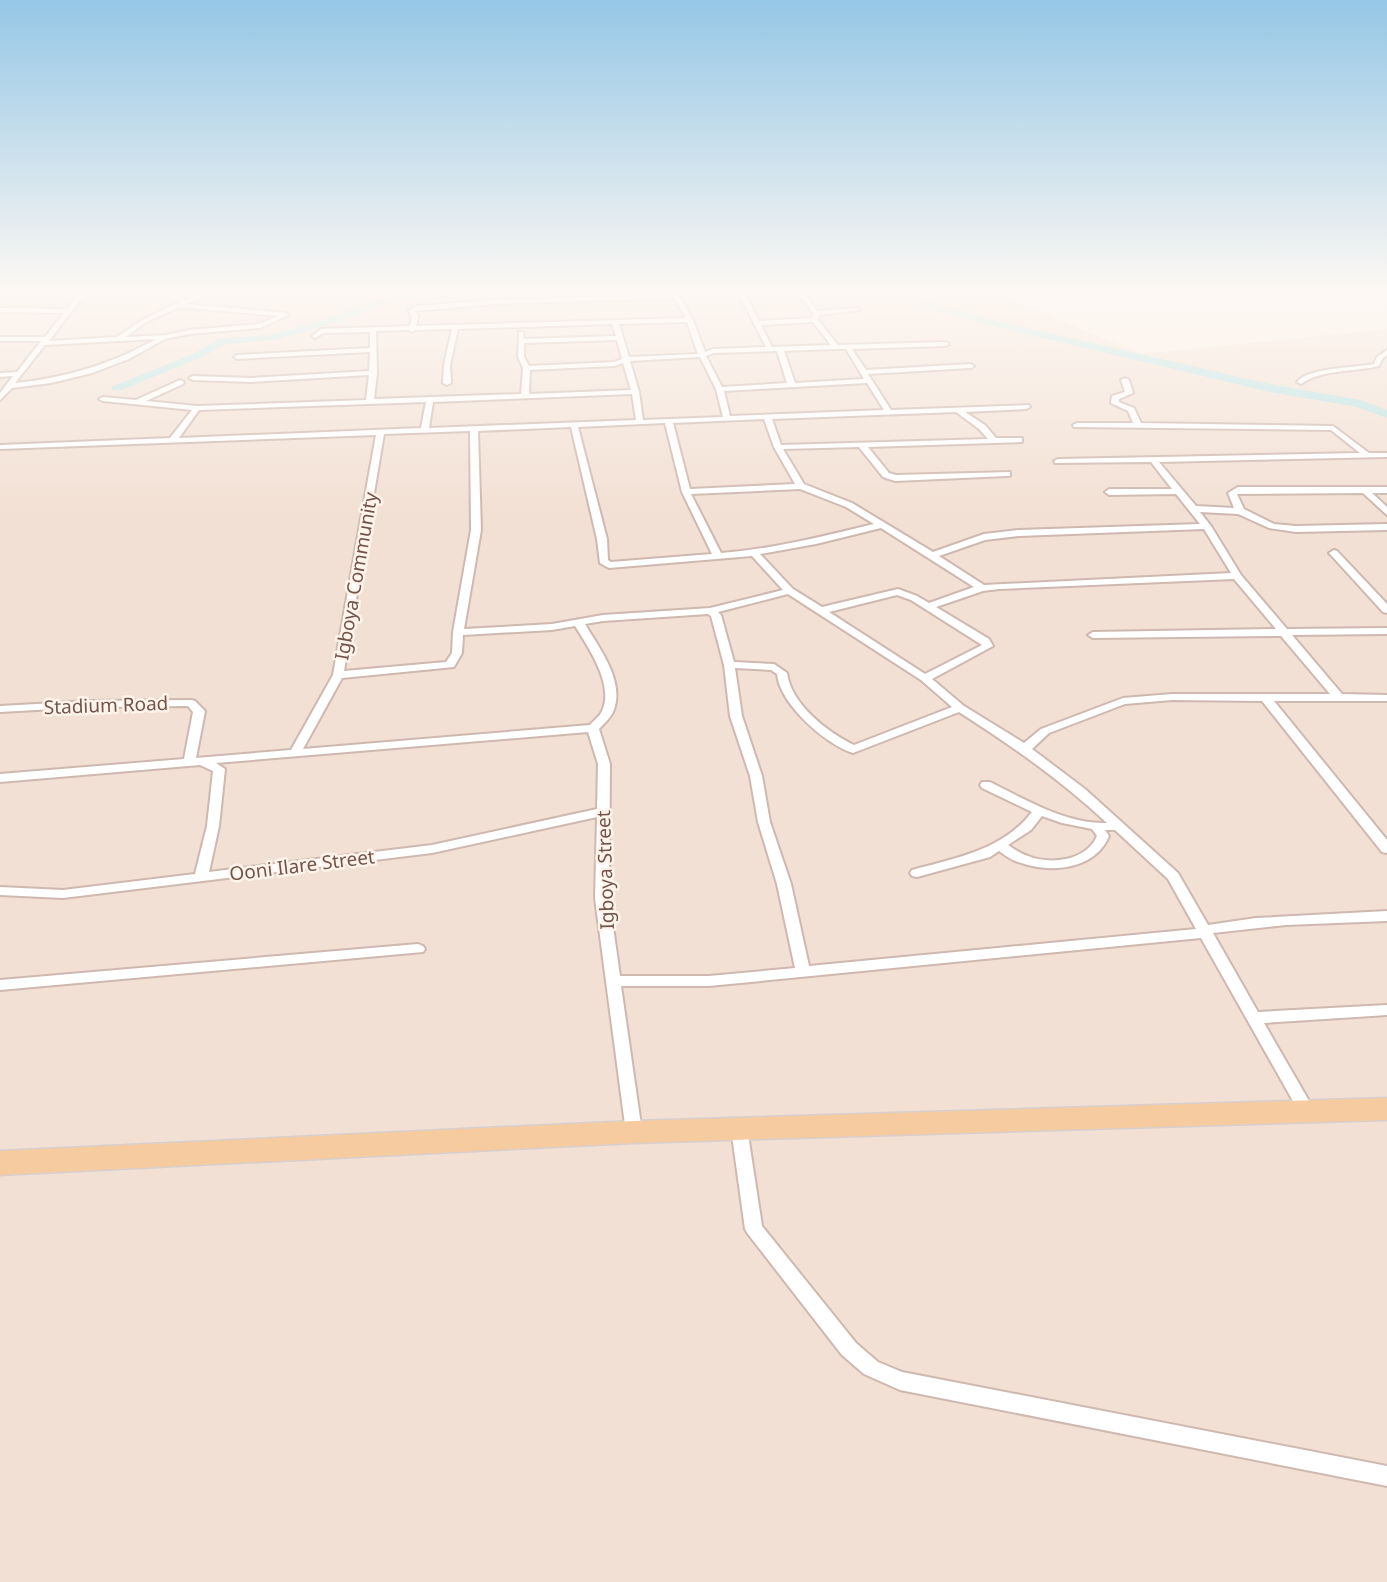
<svg xmlns="http://www.w3.org/2000/svg" width="1387" height="1582" font-family="'Noto Sans',sans-serif">
<style>
.residential{fill:#f2e0d4}
.lines{fill:none;stroke-linecap:round;stroke-linejoin:round}
.river{fill:#bae3e4;fill-rule:evenodd}
.street-casing{stroke:#ceb8af;stroke-width:4}
.primary-casing{stroke:#d8cfcd;stroke-width:3}
.street{fill:#fff;fill-rule:evenodd}
.primary{fill:#f6cba0;fill-rule:evenodd}
.labels{text-anchor:middle;dominant-baseline:central;stroke-width:5;stroke-linejoin:round;paint-order:stroke}
.street-label{font-size:19px;fill:#72544b;stroke:#fef4eb}
</style>
<rect width="100%" height="100%" fill="#fbf0e5"/>
<path class="residential" d="M0,290H987L1141,354L1387,329V1582H0Z"/>
<g class="lines">
<path class="river" d="M449,290H477L472,293L387,303L338,322L275,340L225,344L203,357L121,390H113L111,387L195,353L218,339L270,335L330,318L381,298Z
M892,290H904L941,306L998,321L1270,384L1360,400L1387,410V418L1357,407L1270,392L992,326L933,310Z"/>
<defs>
<path id="street" d="M34,290H41L31,295L0,296V292Z
M82,290H88L49,341L117,337L142,320L180,302L171,298C173,291 181,289 187,290L177,297L186,300L209,290H216L187,304L286,313L289,315L260,328L189,334L165,339L129,359L92,373L51,383L12,388L0,400V393L13,376L0,377V373L17,372L41,341H0V337H45L64,313L0,312V308L67,309ZM180,307L278,316L259,324L189,330L166,335L126,337L146,322ZM156,339C112,364 66,378 15,383L45,345Z
M235,290H245L252,292L249,294Z
M673,290H679V296L693,320L705,352L713,349L766,347L737,290H743L759,321L812,318L813,313L795,290H801L818,311L857,308L860,310L819,315L818,320L838,345L946,342L949,344L946,346L852,349L866,370L971,364L974,366L971,368L868,374L891,410L1029,405L1030,407L1026,409L965,412L985,425L996,438H1022V442L868,447L889,473L896,475L1010,472V476H1007L895,481L883,477L859,447L783,449L804,484L852,503L933,552L984,534L1019,530L1200,524L1176,494L1109,495L1105,492L1109,489H1172L1151,462L1055,463L1054,461L1058,459L1360,453L1331,430L1074,427L1073,425L1077,423H1133L1128,411L1111,403L1112,396L1125,392L1121,380L1125,378L1129,380L1133,393L1119,399V402L1134,408L1141,423L1333,426L1369,453H1387V457L1159,462L1196,506L1234,508L1228,493L1238,487H1387V493H1372L1387,507V515L1363,493L1237,494L1244,509L1274,524L1296,526L1387,524V530L1296,532L1269,528L1238,514L1200,512L1211,526L1241,575L1287,629L1387,628V634L1292,635L1342,694L1387,695V701H1274L1387,840V853L1382,852L1262,701L1172,700L1125,704L1049,733L1032,749L1085,789L1178,873L1208,925L1256,918L1387,911V921L1286,925L1213,933L1258,1012L1387,1005V1015L1264,1023L1316,1113L1314,1117L1308,1119L1302,1117L1201,938L709,986H621L642,1132L640,1137L634,1139L628,1137L626,1132L595,898L597,817L432,853L63,898L0,895V887L63,890L195,874L207,826L213,771L200,765L0,782V774L184,759L193,712L188,706L91,707L0,712V706L91,701L191,700L195,701L205,711L196,758L291,750L333,675L376,435L0,449V445L170,438L192,410L103,401L99,399L103,397L136,400L180,380L184,382L183,384L146,401L197,406L366,400L369,375L251,382L193,380L189,378L193,376L251,378L369,371L370,352L237,359L234,357L237,355L370,348V332L323,333L315,338L312,336L321,329L410,326L412,316L408,311L416,306L496,300L673,294ZM674,298L686,318L416,326L418,316L415,311L496,304ZM687,322L698,354L629,357L619,324ZM813,322L831,345L772,347L761,325ZM612,324L616,336L524,339L523,332H519L518,357L523,368L521,394L374,399L377,373L376,331L409,330L412,332L415,330L452,329L444,365L443,383L447,385L451,383L450,365L458,329ZM617,340L622,359L614,362L529,366L524,357V343ZM835,349H846L864,379L795,383L784,351ZM777,351L787,383L722,387L706,356L714,353ZM700,357L716,389L723,417L643,420L639,392L630,361ZM623,363L631,390L529,394L530,370L614,366ZM867,383L884,410L730,416L724,391ZM632,394L636,420L429,428L433,402ZM426,402L421,428L179,438L199,410ZM956,412L979,429L988,439L781,445L772,419ZM764,419L774,447L795,484L690,489L673,423ZM665,423L682,492L712,554L611,562L608,560L607,539L578,427ZM571,427L597,539L600,563L609,568L752,556L783,590L710,608L603,615L552,624L464,629L481,530L478,431ZM470,431L471,530L453,632L452,653L446,662L344,671L384,434ZM800,489L846,507L874,524C824,536 773,549 721,553L691,494ZM881,528L974,587L929,603L917,596L898,589L822,607L793,589L760,554L816,544ZM1204,529L1231,573L984,585L939,556L985,540L1019,536ZM1234,579L1276,629L1093,632L1088,635L1093,638L1281,636L1330,694H1172L1123,698L1041,729L1024,743L964,706L932,679L993,646L989,639L936,607L983,591L999,589ZM788,594L921,680L952,707L854,745C827,732 791,704 787,673L774,664L734,662L721,615L718,612ZM897,595L911,600L982,645L925,674L829,612ZM708,614L711,616L724,665L730,716L750,776L758,822L777,884L795,968L709,976H620L609,898L610,764L599,729C604,724 610,718 613,712C626,682 599,648 585,624L603,621ZM575,626C588,647 616,687 601,713C599,717 593,721 590,725L303,749L342,678L454,667L462,653L463,635L552,630ZM735,668L771,670L777,674C780,704 825,744 853,753L959,712C1012,746 1061,780 1107,823C1066,824 1026,800 990,782H982L980,785L982,788L1032,812C1003,850 956,858 912,870L910,873L912,876L917,877L990,857L999,851C1005,855 1011,860 1018,862C1050,874 1095,870 1109,836L1105,830H1115L1168,879L1196,929L809,966L791,884L770,822L762,776L742,716ZM588,732L598,764L597,809L432,845L209,872L219,826L225,769L216,763ZM1042,816L1062,823L1092,829L1097,836C1086,861 1051,865 1028,856C1021,854 1014,849 1008,845L1031,830Z
M1387,350V355L1382,359L1379,366C1355,372 1321,369 1301,384L1297,382C1309,367 1355,368 1374,364L1377,357Z
M1334,550L1337,551L1387,604V613L1383,612L1331,555L1329,553Z
M418,944L423,946L425,949L423,952L0,990V980Z
M739,1122L745,1123L747,1128L762,1226L856,1343L878,1362L902,1372L1387,1466V1486L900,1390L864,1374L842,1355L748,1234L745,1229L731,1128L733,1123Z"/>
<path id="primary" d="M1387,1098V1120L634,1143L0,1175V1151L634,1121Z"/>
</defs>
<use href="#street" class="street-casing"/>
<use href="#primary" class="primary-casing"/>
<use href="#street" class="street"/>
<use href="#primary" class="primary"/>
</g>
<linearGradient id="sky" x2="0" y2="1"><stop stop-color="#95c7e6"/><stop offset="0.57" stop-color="#fdf8f3"/><stop offset="1" stop-color="#fdf8f3" stop-opacity="0"/></linearGradient>
<rect width="1387" height="511" fill="url(#sky)"/>
<g class="labels">
<g class="street-label">
<text transform="translate(356 576) rotate(-80)">Igboya Community</text>
<text transform="translate(106 705) rotate(-2)">Stadium Road</text>
<text transform="translate(302 865) rotate(-7)">Ooni Ilare Street</text>
<text transform="translate(605 870) rotate(-92)">Igboya Street</text>
</g>
</g>
</svg>
